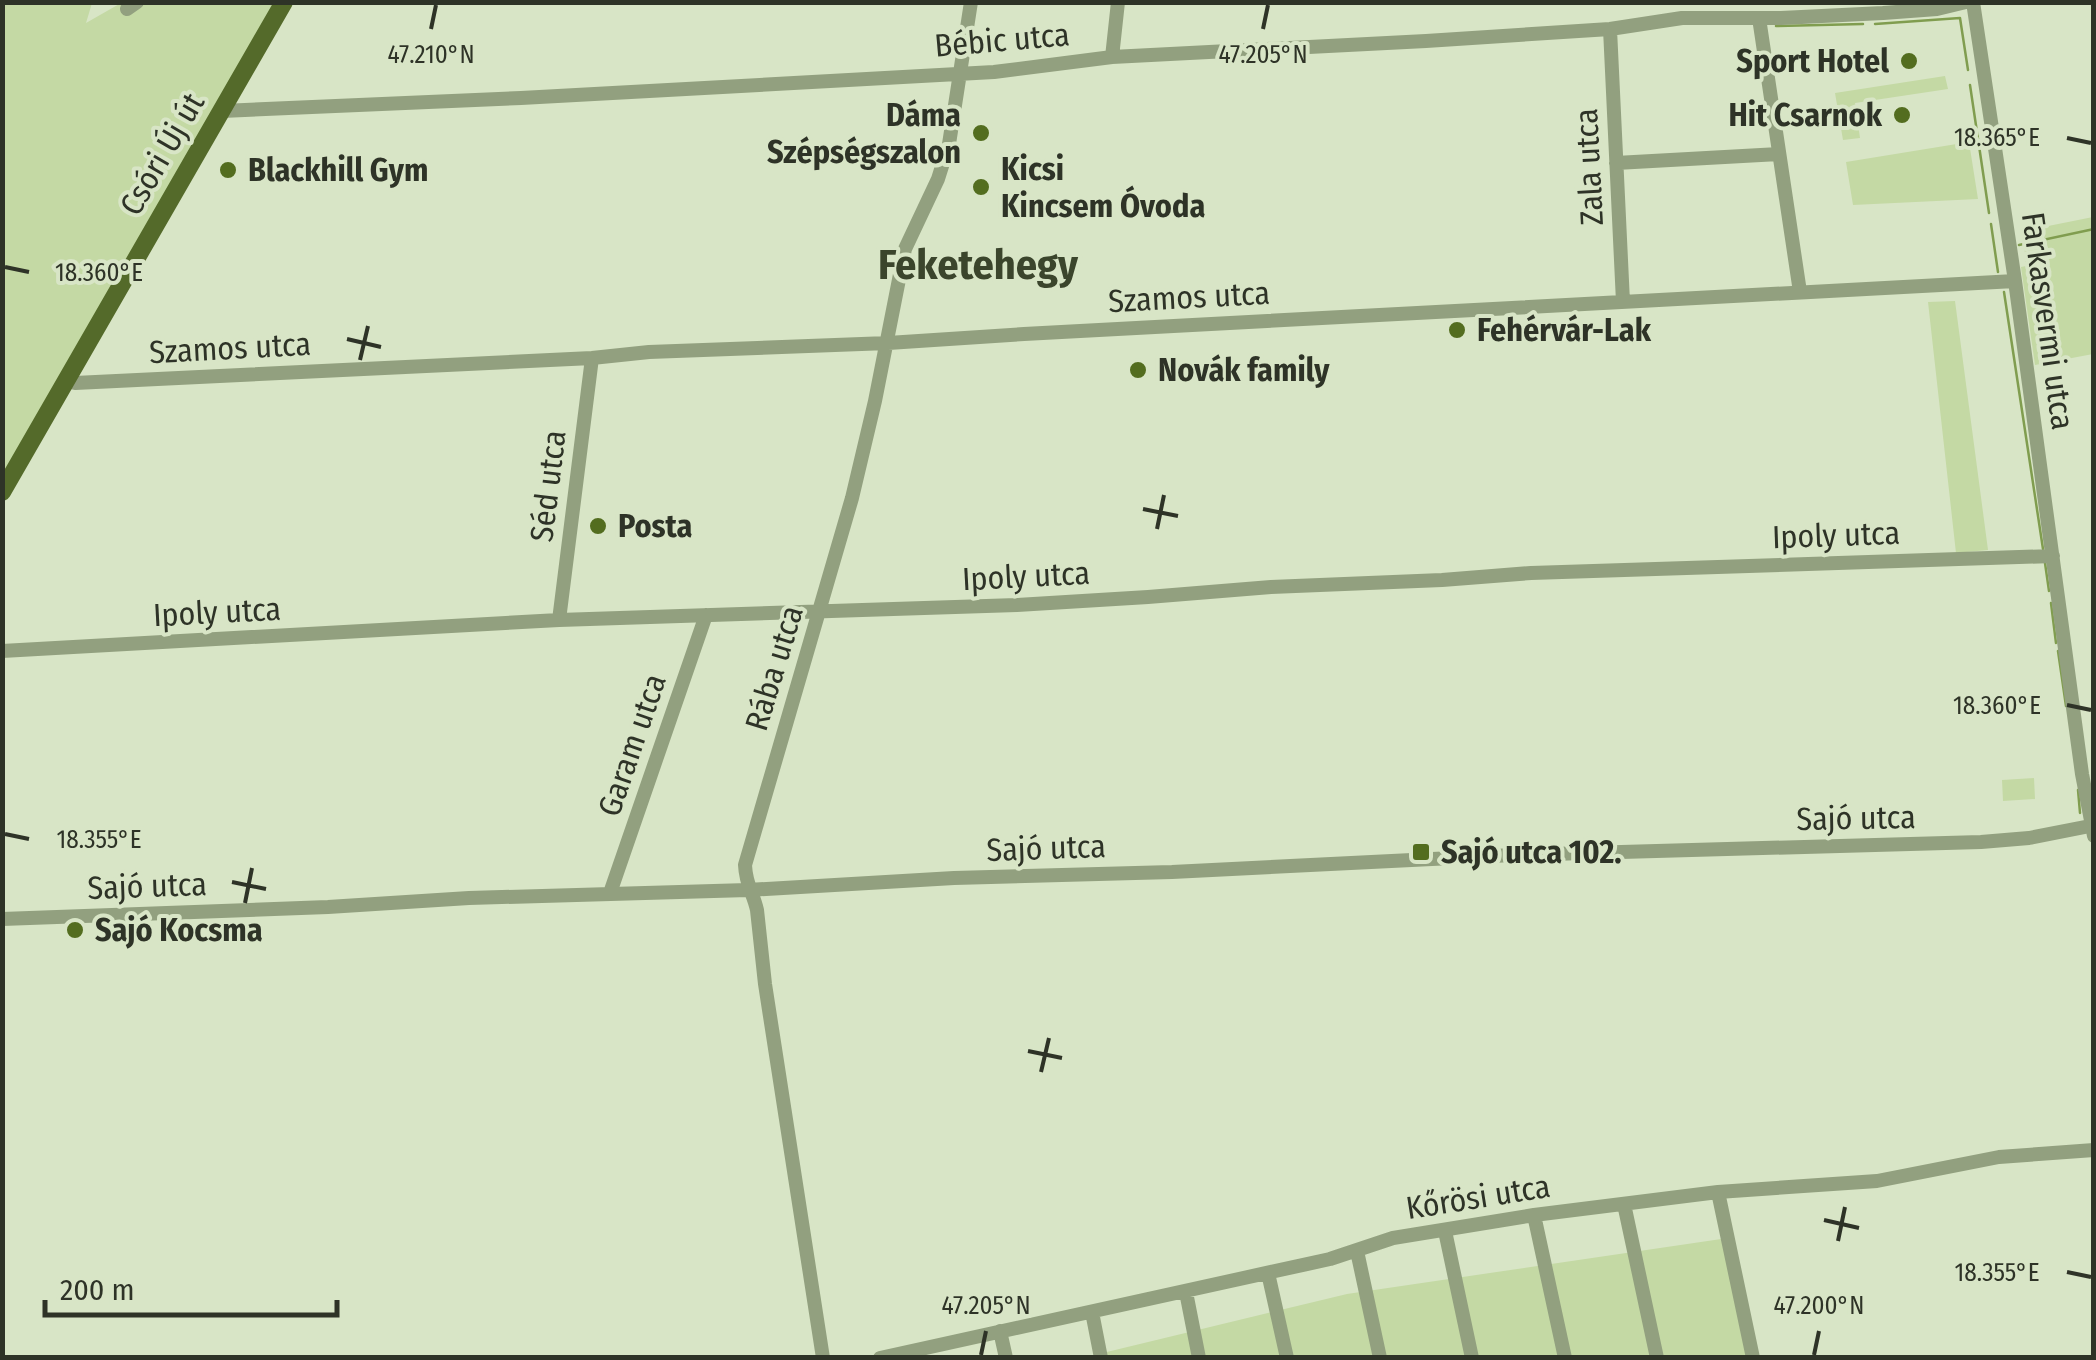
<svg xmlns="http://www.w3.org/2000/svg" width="2096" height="1360" font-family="'Fira Sans Condensed',sans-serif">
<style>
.green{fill:#c4d9a4}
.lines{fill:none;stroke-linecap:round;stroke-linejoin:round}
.stream{stroke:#809d4f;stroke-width:2.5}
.minor{stroke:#92a07f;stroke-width:14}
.major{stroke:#546a2a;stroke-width:18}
.ticks{fill:none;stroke:#2e3327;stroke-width:4}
.poi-dot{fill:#536d1f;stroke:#d8e5c6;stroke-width:4}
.labels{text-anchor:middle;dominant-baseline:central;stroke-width:8;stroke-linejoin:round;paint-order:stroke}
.street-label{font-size:32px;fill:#2e3327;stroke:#d8e5c6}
.poi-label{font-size:32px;font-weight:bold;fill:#2e3327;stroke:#d8e5c6;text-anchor:start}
.district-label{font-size:42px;font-weight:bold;fill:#3b452c;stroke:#d8e5c6}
.ticks-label{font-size:25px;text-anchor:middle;fill:#2e3327;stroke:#d8e5c6;stroke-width:8;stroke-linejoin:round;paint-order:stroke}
</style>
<rect width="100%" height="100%" fill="#d8e5c6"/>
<path class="green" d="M3,3H92L86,23L121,3H284L3,492Z
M1945,76L1948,89L1855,103L1860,138L1843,140L1835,93Z
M1969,142L1978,199L1853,205L1846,162Z
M2093,217V354L2035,365L2021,267L2026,266L2023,231Z
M1955,301L1988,550L1956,553L1928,302Z
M2034,778L2035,799L2003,801L2002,780Z
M1728,1238L1753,1358H1082L1347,1294Z"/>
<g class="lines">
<path class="stream" d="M1875,24L1960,18L1968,70
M1776,26L1863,24
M1970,85L1989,213
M1991,224L1998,272
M2019,245L2094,229
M2004,292L2043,549
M2045,563L2049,591
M2051,603L2056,643
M2058,651L2066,706
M2078,790L2080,813"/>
<path class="minor" d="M1973,2L2015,281L2082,774L2094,836
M127,9L137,2
M1759,18L1800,292
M1610,29L1623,302
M1112,57L1118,2
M222,111L521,98L994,72L1112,57L1426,41L1610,29L1682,18H1781L1883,13L1937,9L1966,2
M1616,163L1779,154
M65,381L75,383L592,358L649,352L888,343L1024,334L2015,281
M559,620L592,358
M2,651L559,620L1017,605L1148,597L1271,587L1442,580L1531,573L2053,556
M610,893L706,615
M2,919L328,907L469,898L748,890L954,878L1172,872L1513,855L1981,842L2029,838L2090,826
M1718,1192L1753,1358
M1624,1204L1657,1358
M1534,1215L1565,1358
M1445,1231L1472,1358
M1357,1251L1380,1358
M1268,1273L1287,1358
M1186,1292L1199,1358
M1092,1312L1101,1358
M1000,1331L1006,1358
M823,1358L765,984L757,910C753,892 746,886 745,865L852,498L875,401L905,249L938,179L949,144L971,2
M880,1358L1330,1259L1393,1238L1534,1215L1718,1192L1877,1181L1999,1157L2094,1150"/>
<path class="major" d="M2,492L284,2"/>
</g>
<path class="ticks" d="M431,29L436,5M1263,29L1268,5M2067,138L2091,143M5,267L29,272M347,339L381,347M360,360L368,326M1143,509L1178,516M1157,529L1164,495M2067,705L2091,710M5,834L29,839M232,882L266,889M245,903L252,868M1028,1051L1062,1058M1041,1072L1049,1038M1824,1220L1859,1228M1838,1241L1845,1207M2067,1272L2091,1277M981,1355L986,1331M1814,1355L1819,1331"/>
<g class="poi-dot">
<circle cx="1909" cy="61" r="10"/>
<circle cx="1902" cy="115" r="10"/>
<circle cx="981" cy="133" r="10"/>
<circle cx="228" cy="170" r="10"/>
<circle cx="981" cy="187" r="10"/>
<circle cx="1457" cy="330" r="10"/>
<circle cx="1138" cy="370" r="10"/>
<circle cx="598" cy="526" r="10"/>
<rect x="1411" y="842" width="20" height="20" rx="5"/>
<circle cx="75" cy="930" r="10"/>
</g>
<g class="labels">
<g class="street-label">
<text transform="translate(1002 40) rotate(-5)">Bébic utca</text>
<text transform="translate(162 154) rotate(-60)">Csóri Új út</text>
<text transform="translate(1589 167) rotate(-93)">Zala utca</text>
<text transform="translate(1189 297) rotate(-3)">Szamos utca</text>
<text transform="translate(2048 321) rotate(82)">Farkasvermi utca</text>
<text transform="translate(230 348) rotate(-3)">Szamos utca</text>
<text transform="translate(548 486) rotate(-83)">Séd utca</text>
<text transform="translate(1836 535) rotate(-2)">Ipoly utca</text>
<text transform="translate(1026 576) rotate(-3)">Ipoly utca</text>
<text transform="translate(217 612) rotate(-3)">Ipoly utca</text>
<text transform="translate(774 668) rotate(-73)">Rába utca</text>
<text transform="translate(632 745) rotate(-71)">Garam utca</text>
<text transform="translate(1856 818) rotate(-1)">Sajó utca</text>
<text transform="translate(1046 848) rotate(-2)">Sajó utca</text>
<text transform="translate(147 886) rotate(-2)">Sajó utca</text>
<text transform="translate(1478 1197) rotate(-9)">Kőrösi utca</text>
</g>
<g class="poi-label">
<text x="1889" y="61" text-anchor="end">Sport Hotel</text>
<text x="961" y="115" text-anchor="end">Dáma<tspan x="961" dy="37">Szépségszalon</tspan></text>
<text x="1882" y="115" text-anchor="end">Hit Csarnok</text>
<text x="1001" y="169">Kicsi<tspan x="1001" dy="37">Kincsem Óvoda</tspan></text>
<text x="248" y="170">Blackhill Gym</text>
<text x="1477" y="330">Fehérvár-Lak</text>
<text x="1158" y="370">Novák family</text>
<text x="618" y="526">Posta</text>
<text x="1441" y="852">Sajó utca 102.</text>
<text x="95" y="930">Sajó Kocsma</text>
</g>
<g class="district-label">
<text x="978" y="265">Feketehegy</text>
</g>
</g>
<g class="ticks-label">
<text x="431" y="63">47.210°N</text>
<text x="1263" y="63">47.205°N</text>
<text x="1997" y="146">18.365°E</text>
<text x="99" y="281">18.360°E</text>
<text x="1997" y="714">18.360°E</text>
<text x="99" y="848">18.355°E</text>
<text x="1997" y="1281">18.355°E</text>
<text x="986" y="1314">47.205°N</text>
<text x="1819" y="1314">47.200°N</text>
</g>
<rect width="2096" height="1360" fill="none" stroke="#2e3327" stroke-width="10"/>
<path d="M45 1300v15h292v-15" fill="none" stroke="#2e3327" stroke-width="5"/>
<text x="60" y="1300" font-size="30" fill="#2e3327" stroke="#d8e5c6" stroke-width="8" paint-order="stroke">200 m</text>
</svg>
